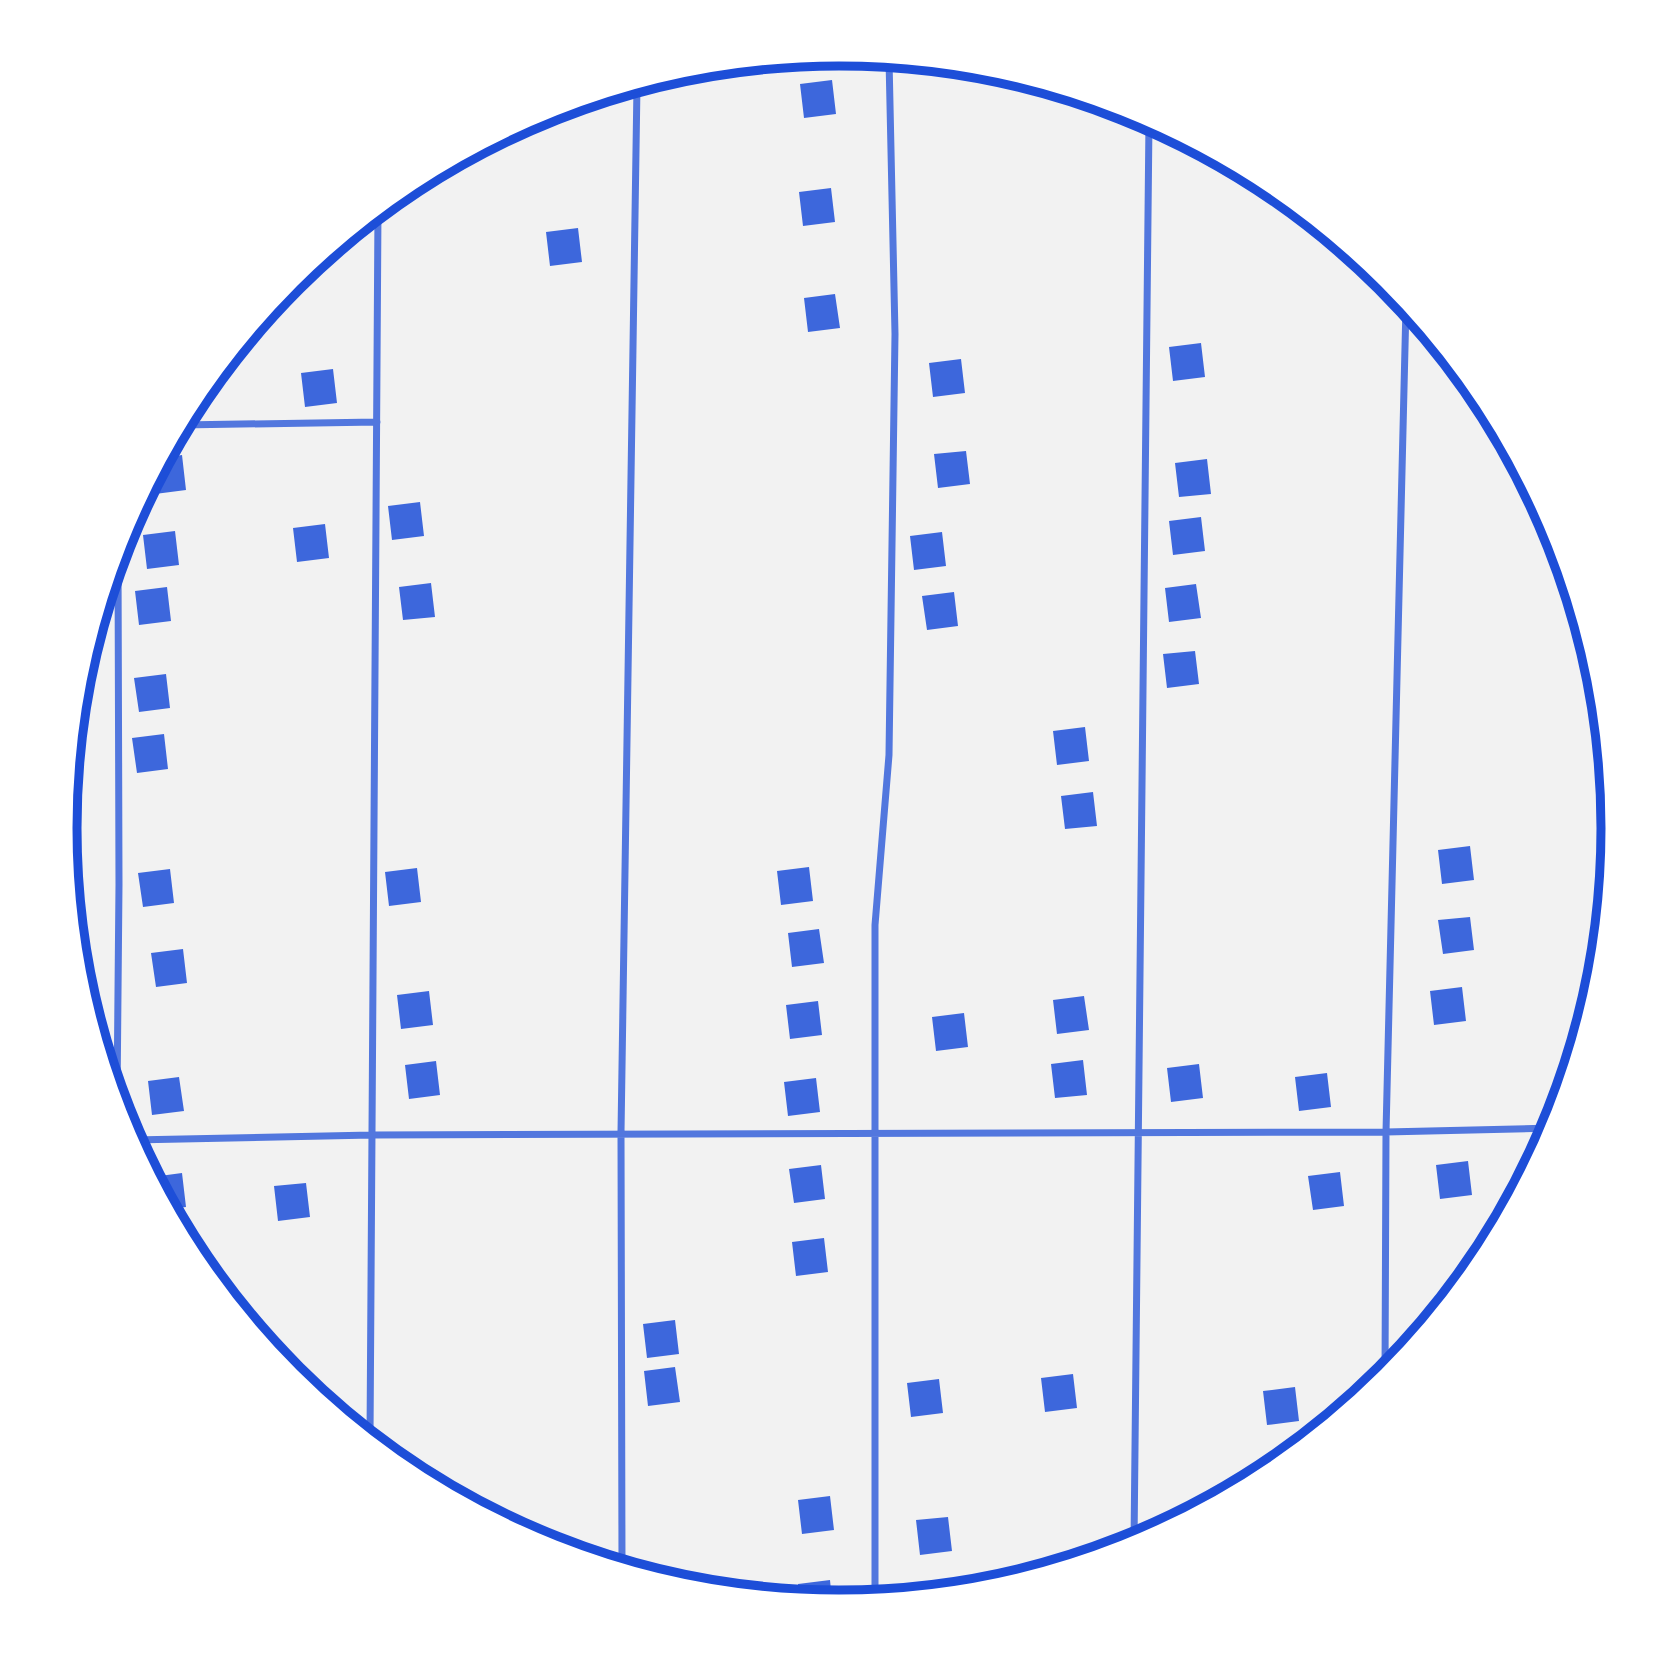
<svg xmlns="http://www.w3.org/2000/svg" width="1678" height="1656" font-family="'Source Sans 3',sans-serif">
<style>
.building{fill:#3d67dc}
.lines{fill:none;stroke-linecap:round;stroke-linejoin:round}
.minor{stroke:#5277de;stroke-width:7}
.rim{fill:none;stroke:#1d4ed8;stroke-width:9}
</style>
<rect width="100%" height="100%" fill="#f2f2f2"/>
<path class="building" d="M832,80L836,114L804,118L800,84Z
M831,188L835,222L803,226L799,192Z
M578,228L582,262L550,266L546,232Z
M835,294L840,328L808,332L804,298Z
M1201,343L1205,377L1173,381L1169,347Z
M961,359L965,393L933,397L929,363Z
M333,369L337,403L305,407L301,373Z
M966,451L970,484L938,488L934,454Z
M182,455L186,490L155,494L153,479L164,458Z
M1207,459L1211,494L1179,497L1175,463Z
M420,502L424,536L392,540L388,506Z
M1201,517L1205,551L1173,555L1169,521Z
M325,524L329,558L297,562L293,528Z
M175,531L179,565L147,569L143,535Z
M942,532L946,566L914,570L910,536Z
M431,583L435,617L403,620L399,587Z
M1196,584L1201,618L1169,622L1165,588Z
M167,587L171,621L139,625L135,591Z
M954,592L958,626L927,630L922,596Z
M1195,651L1199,684L1167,688L1163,654Z
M166,674L170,708L139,712L134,678Z
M1085,727L1089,761L1057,765L1053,731Z
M164,734L168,769L137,773L132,738Z
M1093,792L1097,826L1065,829L1061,796Z
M1470,846L1474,880L1442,884L1438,850Z
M809,867L813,901L781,905L777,871Z
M417,868L421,902L389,906L385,872Z
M170,869L174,903L143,907L138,873Z
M1470,917L1474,950L1443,954L1438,920Z
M819,929L824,963L792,967L788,933Z
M183,949L187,983L156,987L151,953Z
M1462,987L1466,1021L1434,1025L1430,991Z
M429,991L433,1025L401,1029L397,995Z
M1084,996L1089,1030L1057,1034L1053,1000Z
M818,1001L822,1035L790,1039L786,1005Z
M964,1013L968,1047L936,1051L932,1017Z
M1083,1060L1087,1095L1055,1098L1051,1064Z
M436,1061L440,1095L409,1099L405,1065Z
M1199,1064L1203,1098L1171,1102L1167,1068Z
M1327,1073L1331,1107L1299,1111L1295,1077Z
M179,1077L184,1111L152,1115L148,1081Z
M816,1078L820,1112L788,1116L784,1082Z
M1468,1161L1472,1195L1440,1199L1436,1165Z
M821,1165L825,1199L794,1203L789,1169Z
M1340,1172L1344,1206L1313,1210L1308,1176Z
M182,1173L186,1207L170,1209L152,1177Z
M306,1183L310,1217L278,1221L274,1186Z
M824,1238L828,1272L796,1276L792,1242Z
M675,1320L679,1354L647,1358L643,1324Z
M675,1367L680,1402L648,1406L644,1371Z
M1073,1374L1077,1408L1045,1412L1041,1378Z
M939,1379L943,1413L911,1417L907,1383Z
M1295,1387L1299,1421L1267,1425L1263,1391Z
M830,1496L834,1530L802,1534L798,1500Z
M948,1517L952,1551L920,1555L916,1520Z
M830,1580L832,1601L799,1598L798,1584Z"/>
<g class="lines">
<path class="minor" d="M181,425L377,422
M117,1101L119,884L118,554
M133,1140L372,1135L1386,1132L1552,1128
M1385,1376L1386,1132L1406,306
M370,1439L378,210
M1134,1543L1149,121
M622,1567L621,1133L637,85
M875,1598V925L889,755L895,334L889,59"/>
</g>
<path d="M0 0H1678V1656H0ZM77 828a762 762 0 1 1 1524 0a762 762 0 1 1-1524 0Z" fill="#fff" fill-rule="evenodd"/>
<path class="rim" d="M77 828a762 762 0 1 1 1524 0a762 762 0 1 1-1524 0Z"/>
</svg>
